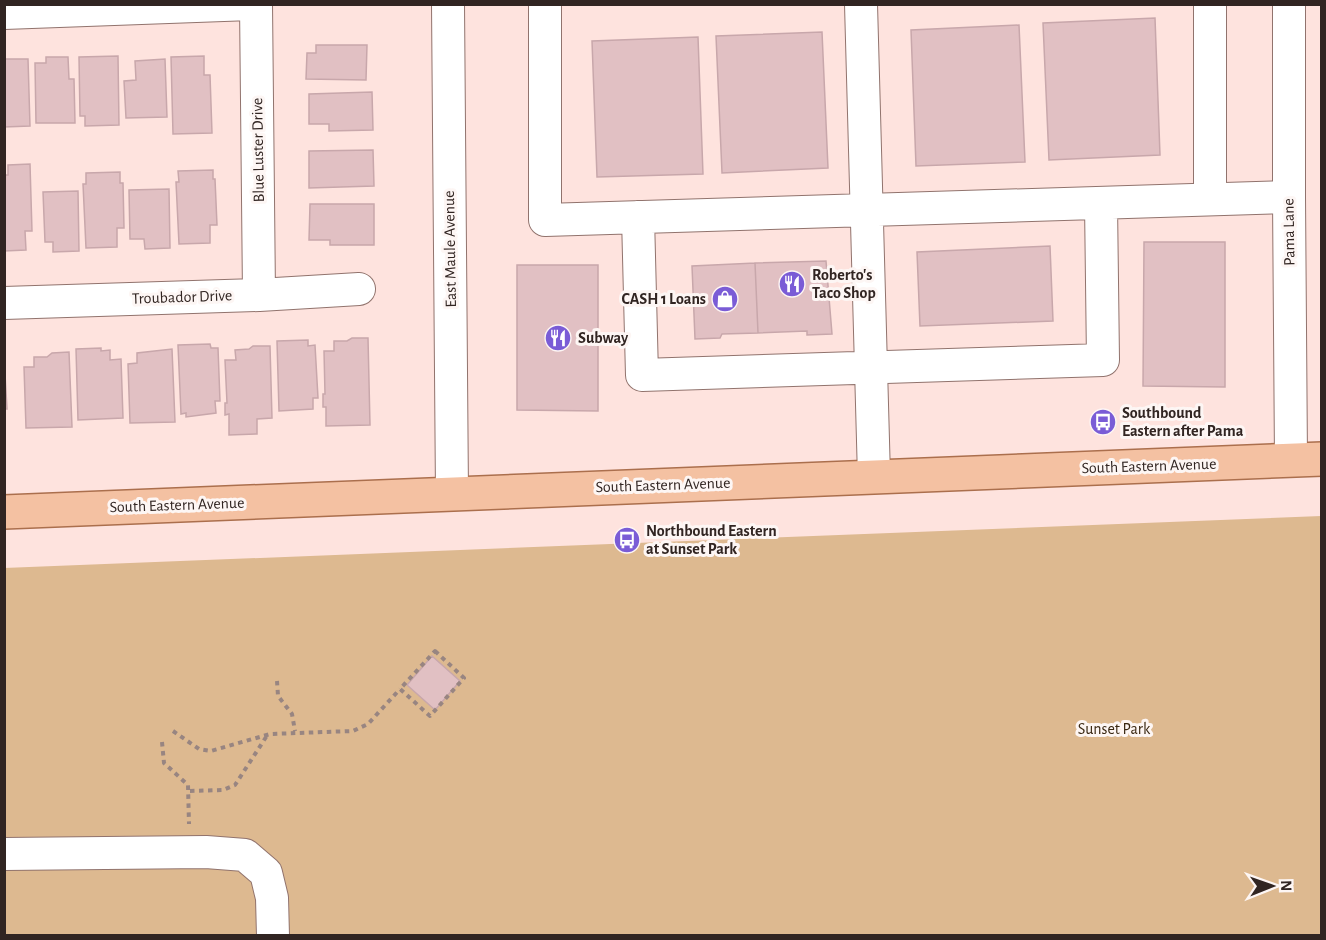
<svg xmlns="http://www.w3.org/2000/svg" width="1326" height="940" font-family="'Alegreya Sans',sans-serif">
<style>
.green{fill:#ddb990}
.building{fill:#e1c0c3;stroke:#c8a7ab;stroke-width:1.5}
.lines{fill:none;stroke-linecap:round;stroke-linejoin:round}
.minor-casing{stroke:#91736d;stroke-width:34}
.major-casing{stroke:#ab6f4d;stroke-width:36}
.path{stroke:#988581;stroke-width:4;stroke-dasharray:4.5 4.5;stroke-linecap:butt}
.minor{stroke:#fff;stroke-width:32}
.major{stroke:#f4c1a2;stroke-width:33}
.labels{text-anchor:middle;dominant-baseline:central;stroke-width:6;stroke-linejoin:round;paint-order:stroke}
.street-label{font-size:16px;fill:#312522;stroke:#fdf6f4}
.poi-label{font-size:16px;font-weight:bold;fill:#312522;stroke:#fdf6f4;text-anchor:start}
.park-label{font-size:16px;fill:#392711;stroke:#fdf6f4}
</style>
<rect width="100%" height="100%" fill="#fee3de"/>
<path class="green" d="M1321,516V935H5L4,568Z"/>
<path class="building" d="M1155,18L1160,155L1049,160L1043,23Z
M1019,25L1025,162L916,166L911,30Z
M822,32L828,168L722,173L716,36Z
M698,37L703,174L597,177L592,41Z
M316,45H367L366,80L306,79L307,53H316Z
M118,56L119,125L85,126V116H80L79,57Z
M204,56V75H210L212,133L173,134L171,57Z
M46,57H68L69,79H74L75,123H36L35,63H46Z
M4,59H28L30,126L4,127Z
M165,59L167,117L126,118L124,81L136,80L135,61Z
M372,92L373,130L329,131V124H309V94Z
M373,150L374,186L309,188V151Z
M30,164L32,231H25L26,250L4,251V175H8V165Z
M213,170V179H215L217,225H210V243L179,244L176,182H179L178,171Z
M120,172V183H123L124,228H117V247L86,248L83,184H86V173Z
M169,189L170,248L145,249L144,239H130L129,190Z
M78,191L79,251L53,252V242H45L43,192Z
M310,204H374V245H330V240H309Z
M1144,242H1225V387L1143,386Z
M1050,246L1053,321L920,326L917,252Z
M826,261L832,334L807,335V331L758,333L755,263Z
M755,263L758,333L722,334L720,338L695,339L692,266Z
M517,265H598V411L517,410Z
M352,338H368L370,425L326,426V407H323V394H325L324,351H334V341H347Z
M308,340V346L315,345L318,398H313V409L279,411L277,341Z
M210,344L211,348H218L220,401H215L216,413L186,417V413L181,414L178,345Z
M253,346H270L272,418L257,419V434L229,435V414L225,415V403H227L225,360H236L235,350L249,349Z
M101,348V351L110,350V360L121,359L123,418L78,420L76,349Z
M172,349L175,422L130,423L128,364L137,363V353Z
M69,352L72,427L26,428L24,367H34V357H47L52,353Z
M4,357L7,409H4Z
M432,656L460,681L435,710L407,685Z"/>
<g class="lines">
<defs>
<path id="minor" d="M256,4L259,295
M448,4L452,494
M545,4V220L1289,197
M861,4L874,477
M1210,4V199
M1289,4V197L1291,460
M4,13L251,4
M638,217L642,375L1103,360L1101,203
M4,303L259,295L359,289
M4,854L206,852L245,855L266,873L272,898L273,936"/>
<path id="major" d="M4,512L1322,459"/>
</defs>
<use href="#minor" class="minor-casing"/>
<use href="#major" class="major-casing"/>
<path class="path" d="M435,651L464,678L430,716L400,689Z
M277,681L278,696L292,714L295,731
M173,731L199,749L211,751L270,734L353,731L368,724L400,689
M162,742L164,763L188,785L189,824
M190,791L223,790L235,785L268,734"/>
<use href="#minor" class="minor"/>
<use href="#major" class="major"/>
</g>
<defs>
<symbol id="restaurant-disc" viewBox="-11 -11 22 22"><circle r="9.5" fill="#7a5cd6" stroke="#fdf6f4"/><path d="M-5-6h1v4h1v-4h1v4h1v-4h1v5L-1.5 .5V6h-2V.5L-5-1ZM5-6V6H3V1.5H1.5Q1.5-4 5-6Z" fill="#fff"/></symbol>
<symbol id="shop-disc" viewBox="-11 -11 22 22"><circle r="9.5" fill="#7a5cd6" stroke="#fdf6f4"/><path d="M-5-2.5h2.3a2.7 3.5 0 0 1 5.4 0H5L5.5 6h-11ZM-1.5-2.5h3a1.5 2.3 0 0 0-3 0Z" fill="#fff"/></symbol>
<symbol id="bus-disc" viewBox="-11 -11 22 22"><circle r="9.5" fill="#7a5cd6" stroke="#fdf6f4"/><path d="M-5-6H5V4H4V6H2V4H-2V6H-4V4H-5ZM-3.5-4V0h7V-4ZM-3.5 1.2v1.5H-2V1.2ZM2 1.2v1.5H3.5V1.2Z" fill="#fff"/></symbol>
</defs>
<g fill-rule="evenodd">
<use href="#restaurant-disc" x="777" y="269" width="30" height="30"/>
<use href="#shop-disc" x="710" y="284" width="30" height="30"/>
<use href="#restaurant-disc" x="543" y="323" width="30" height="30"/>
<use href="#bus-disc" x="1088" y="407" width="30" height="30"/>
<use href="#bus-disc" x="612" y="525" width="30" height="30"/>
</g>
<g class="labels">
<g class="street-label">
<text transform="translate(258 150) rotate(-91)">Blue Luster Drive</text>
<text transform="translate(1289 232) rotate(-91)">Pama Lane</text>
<text transform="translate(450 249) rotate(-91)">East Maule Avenue</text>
<text transform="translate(182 297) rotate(-2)">Troubador Drive</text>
<text transform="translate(1149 466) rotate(-2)">South Eastern Avenue</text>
<text transform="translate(663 485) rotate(-2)">South Eastern Avenue</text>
<text transform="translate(177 505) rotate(-2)">South Eastern Avenue</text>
</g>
<g class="poi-label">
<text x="812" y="275">Roberto's<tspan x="812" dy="18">Taco Shop</tspan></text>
<text x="706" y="299" text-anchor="end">CASH 1 Loans</text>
<text x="578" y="338">Subway</text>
<text x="1122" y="413">Southbound<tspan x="1122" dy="18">Eastern after Pama</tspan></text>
<text x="646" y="531">Northbound Eastern<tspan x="646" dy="18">at Sunset Park</tspan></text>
</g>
<g class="park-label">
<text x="1114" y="729">Sunset Park</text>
</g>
</g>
<rect width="1326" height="940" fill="none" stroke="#312522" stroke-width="12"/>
<g transform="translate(1272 886) rotate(89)" stroke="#fdf6f4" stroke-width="4.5" paint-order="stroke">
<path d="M0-4.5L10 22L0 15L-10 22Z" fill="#312522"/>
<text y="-9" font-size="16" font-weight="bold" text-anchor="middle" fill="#312522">N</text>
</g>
</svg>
